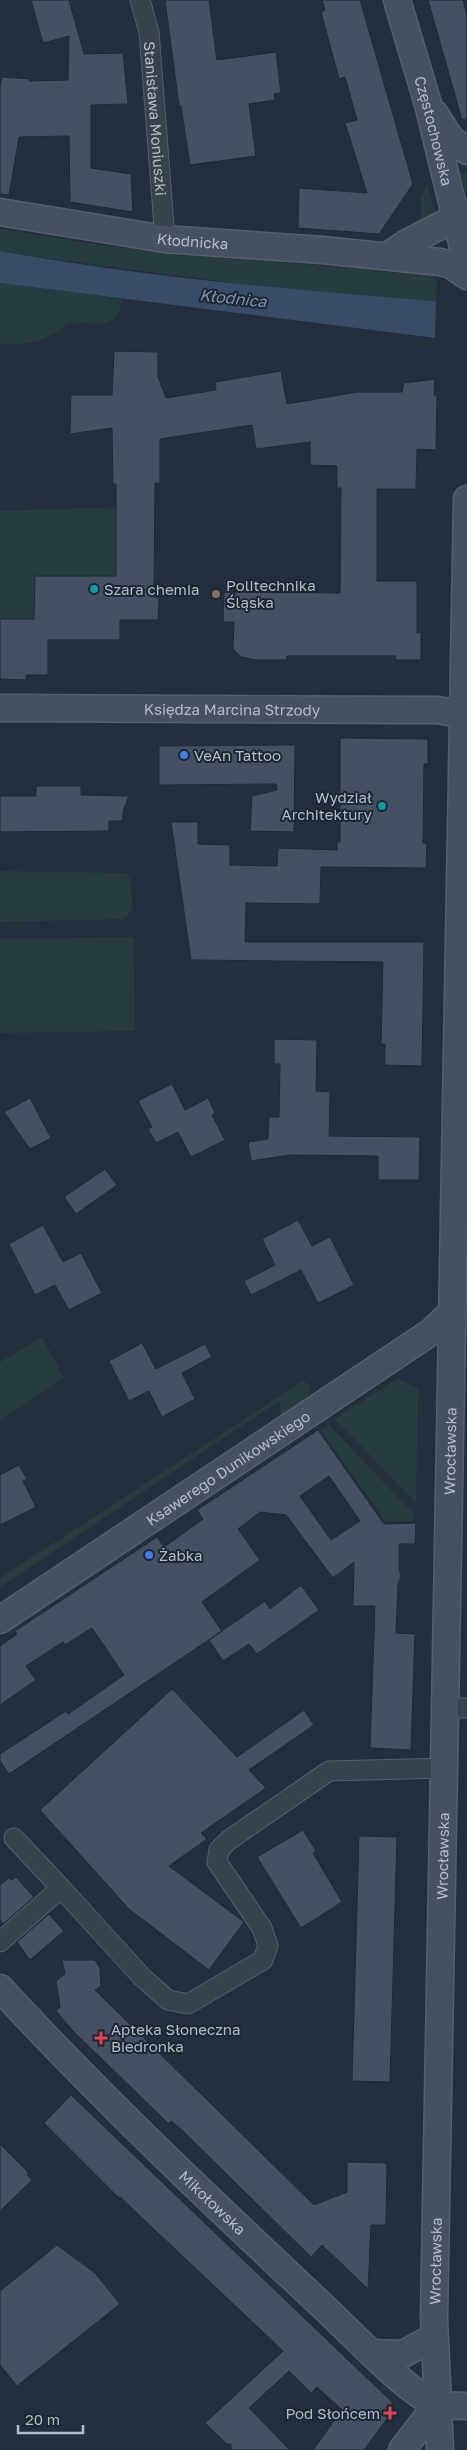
<svg xmlns="http://www.w3.org/2000/svg" width="467" height="2450" font-family="'Golos Text',sans-serif">
<style>
.green{fill:#263c3f}
.water{fill:#394c67}
.pier{fill:#242f3e}
.building{fill:#455162;stroke:#1f2835;fill-rule:evenodd}
.lines{fill:none;stroke-linecap:round;stroke-linejoin:round}
.street-casing{stroke:#565f6c;stroke-width:21}
.secondary-casing{stroke:#565f6c;stroke-width:29}
.street{stroke:#38414e;stroke-width:19}
.secondary{stroke:#465061;stroke-width:26}
.culture-dot{fill:#0f9aa8;stroke:#1d2633;stroke-width:2}
.education-dot{fill:#8d6e63;stroke:#1d2633;stroke-width:2}
.shop-dot{fill:#3f7fe0;stroke:#1d2633;stroke-width:2}
.health-dot{fill:#e0444e;stroke:#1d2633;stroke-width:2}
.labels{text-anchor:middle;dominant-baseline:central;stroke-width:4;stroke-linejoin:round;paint-order:stroke}
.street-label{font-size:15px;fill:#b4bcc9;stroke:#1d2633}
.poi-label{font-size:15px;fill:#b4bcc9;stroke:#1d2633;text-anchor:start}
.water-label{font-size:16px;font-style:italic;fill:#7c92b1;stroke:#1d2633}
</style>
<rect width="100%" height="100%" fill="#242f3e"/>
<path class="green" d="M461,173H467V195L460,175Z
M427,184L436,214L420,223L421,198Z
M0,229L107,246L433,276L437,282L436,302L271,288L29,256L0,251Z
M0,283L122,299C117,334 94,320 70,324C65,325 61,330 57,332C38,344 21,345 0,344Z
M116,507V576H35L34,619H0V511Z
M0,871L127,873L130,880L133,909L124,919L0,922Z
M134,937L135,1031L0,1033V939Z
M42,1337L64,1378L0,1420V1362Z
M398,1378L418,1389L416,1503L335,1419Z
M303,1381L309,1385L310,1391L303,1403L282,1417L279,1401L0,1587V1578Z
M328,1424L414,1514L413,1521H385L320,1430Z"/>
<path class="water" d="M0,251C154,279 311,291 467,304V342L0,283Z"/>
<path class="pier" d="M436,299L467,302V344L435,340Z"/>
<path class="building" d="M31,0H69L84,54L123,53L128,104L91,105V168L131,174L133,212L70,202L69,136L19,137L9,195L0,194V88L2,77L30,79L29,81L68,80L69,36L43,43Z
M165,0H209L217,60L276,52L281,93L274,94L275,100L249,104L256,156L190,165L181,106H179Z
M322,0H360L413,184L379,234L298,228L299,188L367,193L345,123L357,120L345,77L339,79L321,12L325,10Z
M428,0H463L467,15V119L462,120Z
M114,351L158,352V377L166,398L216,390L215,382L281,371L287,404L357,392H402L404,383L435,379L434,395H437L436,450L417,449L416,489H377V581H417V633L421,632V660H395L396,656H287V660H256L241,657L233,649L234,622H223L224,592L340,593L341,488H337V466L310,465V442L256,449L252,425L160,439V483H155L154,597H159L158,620H120V640H48V675H26V680L0,679V619H34L35,576H116V484H113L112,428L70,434L71,395H112Z
M340,738L428,739V764H424L423,843H427L426,868L321,867L320,904L246,903L245,942H424L422,1066L385,1065V1044H381L383,962L191,960L171,822H198V844L230,845V865L277,866L278,848L337,850V842H340Z
M295,745L294,832L250,831L252,796L277,790L276,784L159,785V746Z
M36,786H81V795L129,796L123,811V821H109V831L0,832V796H36Z
M274,1039L317,1040L316,1091L330,1092L329,1136L420,1137L419,1180H378V1156L290,1155L251,1161L248,1142L268,1139L269,1117H279L280,1064H274Z
M172,1084L185,1110L208,1098L215,1113L212,1115L225,1140L191,1157L178,1132L156,1143L148,1129L152,1127L138,1101Z
M30,1098L51,1138L30,1149L4,1112Z
M105,1169L117,1185L76,1214L64,1197Z
M298,1220L312,1246L330,1237L354,1285L318,1303L301,1270L251,1295L244,1281L275,1265L262,1239Z
M43,1225L63,1262L81,1253L102,1293L69,1310L55,1285L35,1295L9,1244Z
M142,1343L156,1369L205,1344L212,1357L182,1373L195,1399L162,1417L149,1391L129,1401L109,1361Z
M318,1430L384,1524L416,1523L415,1544H399V1568L401,1576L398,1584L396,1633L415,1634L411,1750L370,1748L375,1606H353L354,1562L333,1578L286,1515L260,1512L238,1529L260,1560L202,1602L222,1631L9,1774L0,1761V1754L66,1711L68,1714L124,1675L92,1628L65,1645L63,1642L26,1666L36,1680L0,1705V1646L17,1634L15,1631L157,1537L164,1547L203,1519L197,1510ZM329,1476L360,1521L331,1540L300,1496Z
M19,1465L27,1479L23,1481L36,1507L0,1525V1475Z
M301,1585L319,1610L257,1654L249,1644L223,1661L209,1640L265,1601L270,1609Z
M172,1689L237,1757L304,1710L314,1725L249,1770L266,1788L201,1833L207,1839L169,1866L244,1922L209,1970L129,1909L40,1810Z
M303,1830L316,1851L313,1853L342,1902L301,1928L257,1857Z
M359,1836L397,1837L390,2082L352,2081Z
M16,1877L34,1897L3,1924L0,1920V1885L9,1878L12,1880Z
M49,1914L64,1931L30,1960L17,1942Z
M62,1960H95L100,1968L101,1986L95,1990L314,2205L347,2192V2162L387,2163L386,2225H371L368,2289L322,2245L311,2257L182,2130L171,2121L169,2124L73,2031L56,2011L60,2007L56,1981L65,1974Z
M71,2095L392,2402V2412L364,2450H313L342,2410L317,2387L311,2393L289,2371L249,2408L290,2450H231V2444H227L205,2423L283,2351L120,2197L119,2198L44,2123Z
M0,2144L28,2172V2176L32,2180L0,2211Z
M57,2245L95,2273L120,2304L17,2386L0,2365V2291Z"/>
<g class="lines">
<defs>
<g id="street">
<path id="s1" d="M140,0L149,32L165,239"/>
<path d="M446,1708H467"/>
<path d="M14,1838L61,1888"/>
<path d="M0,1942L61,1888L142,1977L168,2000L188,2004L263,1960L268,1946L262,1928L217,1862L219,1850L229,1840L329,1771L445,1768"/>
</g>
<g id="secondary">
<path id="s2" d="M397,0L428,104L467,263"/>
<path d="M435,114L450,138L467,151"/>
<path id="s3" d="M0,212L165,239L322,250L440,262L451,265L467,276"/>
<path d="M387,256L405,244L467,212"/>
<path id="s4" d="M0,708L412,710H438L464,715"/>
<path id="s5" d="M0,1620L431,1332L452,1312"/>
<path id="s6" d="M0,1988C105,2102 218,2208 331,2314C353,2335 411,2396 437,2404C446,2407 458,2405 467,2406"/>
<path d="M373,2353L403,2354L434,2337"/>
<path d="M402,2450L437,2404"/>
<path id="s7" d="M440,2450L434,2318L467,499"/>
</g>
</defs>
<use href="#street" class="street-casing"/>
<use href="#secondary" class="secondary-casing"/>
<use href="#street" class="street"/>
<use href="#secondary" class="secondary"/>
</g>
<g class="culture-dot">
<circle cx="94" cy="589" r="5"/>
<circle cx="382" cy="806" r="5"/>
</g>
<circle class="education-dot" cx="216" cy="594" r="5"/>
<g class="shop-dot">
<circle cx="184" cy="755" r="5"/>
<circle cx="149" cy="1555" r="5"/>
</g>
<g class="health-dot">
<path d="M98.5 2030.5h5v5h5v5h-5v5h-5v-5h-5v-5h5z"/>
<path d="M387.5 2405.5h5v5h5v5h-5v5h-5v-5h-5v-5h5z"/>
</g>
<g class="labels">
<g class="street-label">
<text stroke="none"><textPath href="#s1" startOffset="120">Stanisława Moniuszki</textPath></text>
<text stroke="none"><textPath href="#s2" startOffset="136">Częstochowska</textPath></text>
<text stroke="none"><textPath href="#s3" startOffset="195">Kłodnicka</textPath></text>
<text stroke="none"><textPath href="#s4" startOffset="232">Księdza Marcina Strzody</textPath></text>
<text stroke="none"><textPath href="#s7" startOffset="999">Wrocławska</textPath></text>
<text stroke="none"><textPath href="#s5" startOffset="274">Ksawerego Dunikowskiego</textPath></text>
<text stroke="none"><textPath href="#s7" startOffset="594">Wrocławska</textPath></text>
<text stroke="none"><textPath href="#s6" startOffset="302">Mikołowska</textPath></text>
<text stroke="none"><textPath href="#s7" startOffset="189">Wrocławska</textPath></text>
</g>
<g class="poi-label">
<text x="226" y="585">Politechnika<tspan x="226" dy="17">Śląska</tspan></text>
<text x="104" y="589">Szara chemia</text>
<text x="194" y="755">VeAn Tattoo</text>
<text x="372" y="797" text-anchor="end">Wydział<tspan x="372" dy="17">Architektury</tspan></text>
<text x="159" y="1555">Żabka</text>
<text x="111" y="2029">Apteka Słoneczna<tspan x="111" dy="17">Biedronka</tspan></text>
<text x="380" y="2413" text-anchor="end">Pod Słońcem</text>
</g>
<g class="water-label">
<text transform="translate(233 298) rotate(6)">Kłodnica</text>
</g>
</g>
<path d="M18 2425v8h65v-8" fill="none" stroke="#b4bcc9" stroke-width="2.5"/>
<text x="25" y="2425" font-size="15" fill="#b4bcc9" stroke="#1d2633" stroke-width="4" paint-order="stroke">20 m</text>
</svg>
